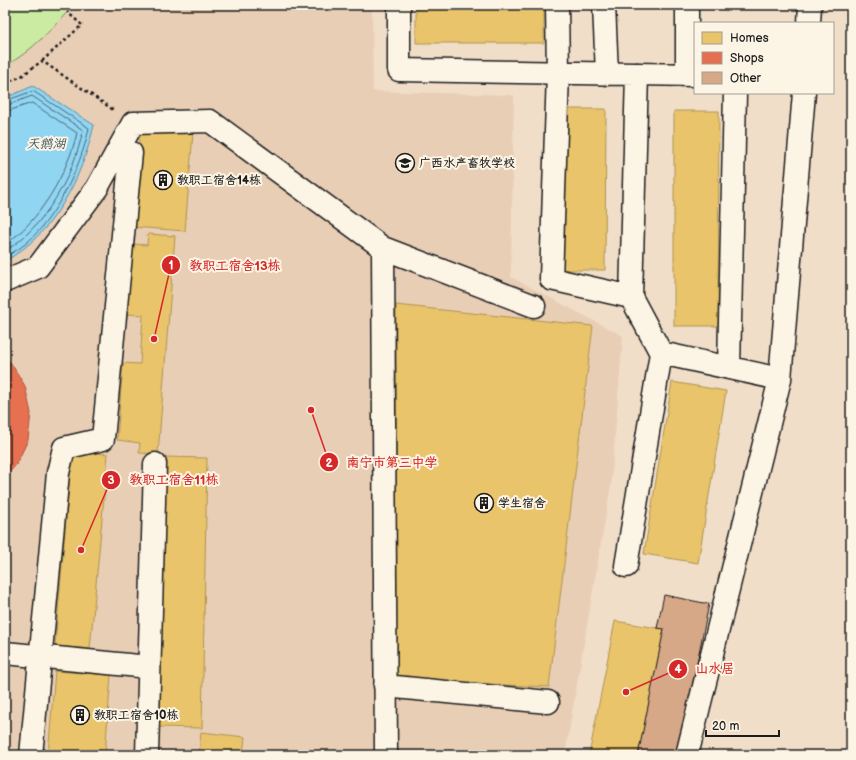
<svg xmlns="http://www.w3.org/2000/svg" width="856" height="760" font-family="'Balsamiq Sans','LXGW WenKai TC',sans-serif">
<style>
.built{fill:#e9ceb6}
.green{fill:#cbeba3;stroke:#748460}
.water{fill:#90d5f2;stroke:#628b9c}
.homes{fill:#e9c46a;stroke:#ac9253}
.shops{fill:#e76f51;stroke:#aa5641}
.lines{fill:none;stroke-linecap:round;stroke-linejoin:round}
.shore{stroke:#4a6672;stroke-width:1}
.building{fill:#d6a888;stroke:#1c1c1c}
.minor-casing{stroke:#1c1c1c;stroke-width:25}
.path{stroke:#1c1c1c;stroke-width:2.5;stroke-dasharray:3 3;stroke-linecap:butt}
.minor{stroke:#fcf5e5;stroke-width:22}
.labels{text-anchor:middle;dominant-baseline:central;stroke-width:4;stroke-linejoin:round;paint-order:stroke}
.poi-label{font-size:12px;font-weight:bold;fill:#1c1c1c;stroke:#fcf5e5;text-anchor:start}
.water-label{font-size:13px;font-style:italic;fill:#3f545c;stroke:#fcf5e5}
.leader{fill:none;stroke:#d62828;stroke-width:1.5}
.callout-dot{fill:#d62828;stroke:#fcf5e5;stroke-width:1.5}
.mark-label{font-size:12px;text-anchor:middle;font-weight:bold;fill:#fff}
.callout-label{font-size:13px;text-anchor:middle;font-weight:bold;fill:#d62828;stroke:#fcf5e5;stroke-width:4;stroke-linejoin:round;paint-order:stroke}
</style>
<rect width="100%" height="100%" fill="#f1dec9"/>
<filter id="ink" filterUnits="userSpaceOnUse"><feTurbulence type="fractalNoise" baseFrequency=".025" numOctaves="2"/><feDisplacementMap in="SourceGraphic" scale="8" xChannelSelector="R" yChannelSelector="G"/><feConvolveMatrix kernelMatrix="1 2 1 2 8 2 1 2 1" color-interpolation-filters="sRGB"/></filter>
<g filter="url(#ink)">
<path class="built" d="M5,5H372L373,91L514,95L511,277L623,336L611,485L565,755H5Z"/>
<path class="green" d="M5,5H74C53,27 33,51 5,66Z"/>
<path class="water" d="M33,86L94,125C82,178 54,234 5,261V98Z"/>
<path class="homes" d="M416,5H544V43H416Z
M622,5H667V9L622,8Z
M562,109H606L605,270H561Z
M674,111H719L718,326H674Z
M140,129L193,133L185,231L132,227Z
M148,234L175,236L158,454L139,453L140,443L117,440L123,363L140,364L143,315L126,314L132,244L147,245Z
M396,305L593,326L549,687L397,680Z
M672,382L726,391L698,563L644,554Z
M72,451L108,454L90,649L55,646Z
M165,457L207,458L202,728L159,727Z
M615,621L664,629L638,755H589Z
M5,664H10L5,735Z
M55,671L111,675L105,755H48Z
M201,732L245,737L243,755H199Z"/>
<path class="shops" d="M5,358L11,363L25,386L31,413L28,440L16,465L5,477Z"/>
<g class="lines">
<path class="shore" d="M5,101L33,91L89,128C81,167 55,220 24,245C18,250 11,253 5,257
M5,106L32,96L83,130C74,175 45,227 5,251
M5,112L32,103L77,133C68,172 39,223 5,244"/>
</g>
<path class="building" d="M664,595L709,604L678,755H638L664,629L657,628Z"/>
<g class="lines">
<defs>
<path id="minor" d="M399,5V70L695,75
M557,5L558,73L551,279L631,297L637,74
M604,5L607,74
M687,5V75
M809,23L810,5
M383,248L386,755
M5,281L38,267L97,188L133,123L210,121L383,248L534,306
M661,353L780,379
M729,368L735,93
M626,566L661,353L631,297
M5,653L149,667
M385,686L548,702
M31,755L58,473L64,448L103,439L131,153
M147,755L155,464
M687,755L780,379L804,93"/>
</defs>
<use href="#minor" class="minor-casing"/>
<path class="path" d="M42,61L82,25L67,12
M5,83L20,77L42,61L115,111"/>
<use href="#minor" class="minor"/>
</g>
</g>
<defs>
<symbol id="school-ring" viewBox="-11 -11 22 22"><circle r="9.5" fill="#fcf5e5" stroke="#1c1c1c" stroke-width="1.5"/><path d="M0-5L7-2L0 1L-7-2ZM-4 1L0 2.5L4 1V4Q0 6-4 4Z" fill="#1c1c1c"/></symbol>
<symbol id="building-ring" viewBox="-11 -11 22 22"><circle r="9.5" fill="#fcf5e5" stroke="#1c1c1c" stroke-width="1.5"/><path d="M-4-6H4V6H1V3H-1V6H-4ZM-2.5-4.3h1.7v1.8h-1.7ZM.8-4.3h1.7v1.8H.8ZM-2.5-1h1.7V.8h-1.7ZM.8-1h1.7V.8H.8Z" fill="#1c1c1c"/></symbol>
</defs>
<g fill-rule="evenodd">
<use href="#school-ring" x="394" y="152" width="22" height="22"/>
<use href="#building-ring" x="152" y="169" width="22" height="22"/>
<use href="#building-ring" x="473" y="492" width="22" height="22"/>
<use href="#building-ring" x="69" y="704" width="22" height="22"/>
</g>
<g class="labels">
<g class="poi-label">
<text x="419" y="163">广西水产畜牧学校</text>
<text x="177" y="180">教职工宿舍14栋</text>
<text x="498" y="503">学生宿舍</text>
<text x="94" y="715">教职工宿舍10栋</text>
</g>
<g class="water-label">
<text x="46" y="144">天鹅湖</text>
</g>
</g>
<path class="leader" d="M154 339L171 265M311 410L329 462M81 550L111 480M626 692L678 669"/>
<g class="callout-dot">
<circle cx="154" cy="339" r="4"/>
<circle cx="311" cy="410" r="4"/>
<circle cx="81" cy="550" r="4"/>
<circle cx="626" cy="692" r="4"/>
<circle cx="171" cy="265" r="10"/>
<circle cx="329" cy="462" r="10"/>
<circle cx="111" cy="480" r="10"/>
<circle cx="678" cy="669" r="10"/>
</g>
<g class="mark-label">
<text x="171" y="269">1</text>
<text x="329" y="467">2</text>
<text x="111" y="484">3</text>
<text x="678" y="673">4</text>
</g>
<g class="callout-label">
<text x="235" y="270">教职工宿舍13栋</text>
<text x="392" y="467">南宁市第三中学</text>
<text x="174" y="484">教职工宿舍11栋</text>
<text x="715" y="673">山水居</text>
</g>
<rect width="856" height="760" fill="none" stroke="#fcf5e5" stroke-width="20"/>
<rect x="10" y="10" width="836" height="740" fill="none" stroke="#1c1c1c" stroke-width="1.5" filter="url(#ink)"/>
<rect x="694" y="22" width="140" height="72" fill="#fcf5e5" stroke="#a29e95"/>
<rect x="702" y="32" width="20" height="12" fill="#e9c46a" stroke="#a29e95"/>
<text x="730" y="42" font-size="12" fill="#1c1c1c">Homes</text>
<rect x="702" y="52" width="20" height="12" fill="#e76f51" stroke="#a29e95"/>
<text x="730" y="62" font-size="12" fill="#1c1c1c">Shops</text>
<rect x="702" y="72" width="20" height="12" fill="#d6a888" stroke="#a29e95"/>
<text x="730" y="82" font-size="12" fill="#1c1c1c">Other</text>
<path d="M706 730v6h73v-6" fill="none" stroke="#1c1c1c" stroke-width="2"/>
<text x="712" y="730" font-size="12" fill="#1c1c1c" stroke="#fcf5e5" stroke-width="3" paint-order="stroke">20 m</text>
</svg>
